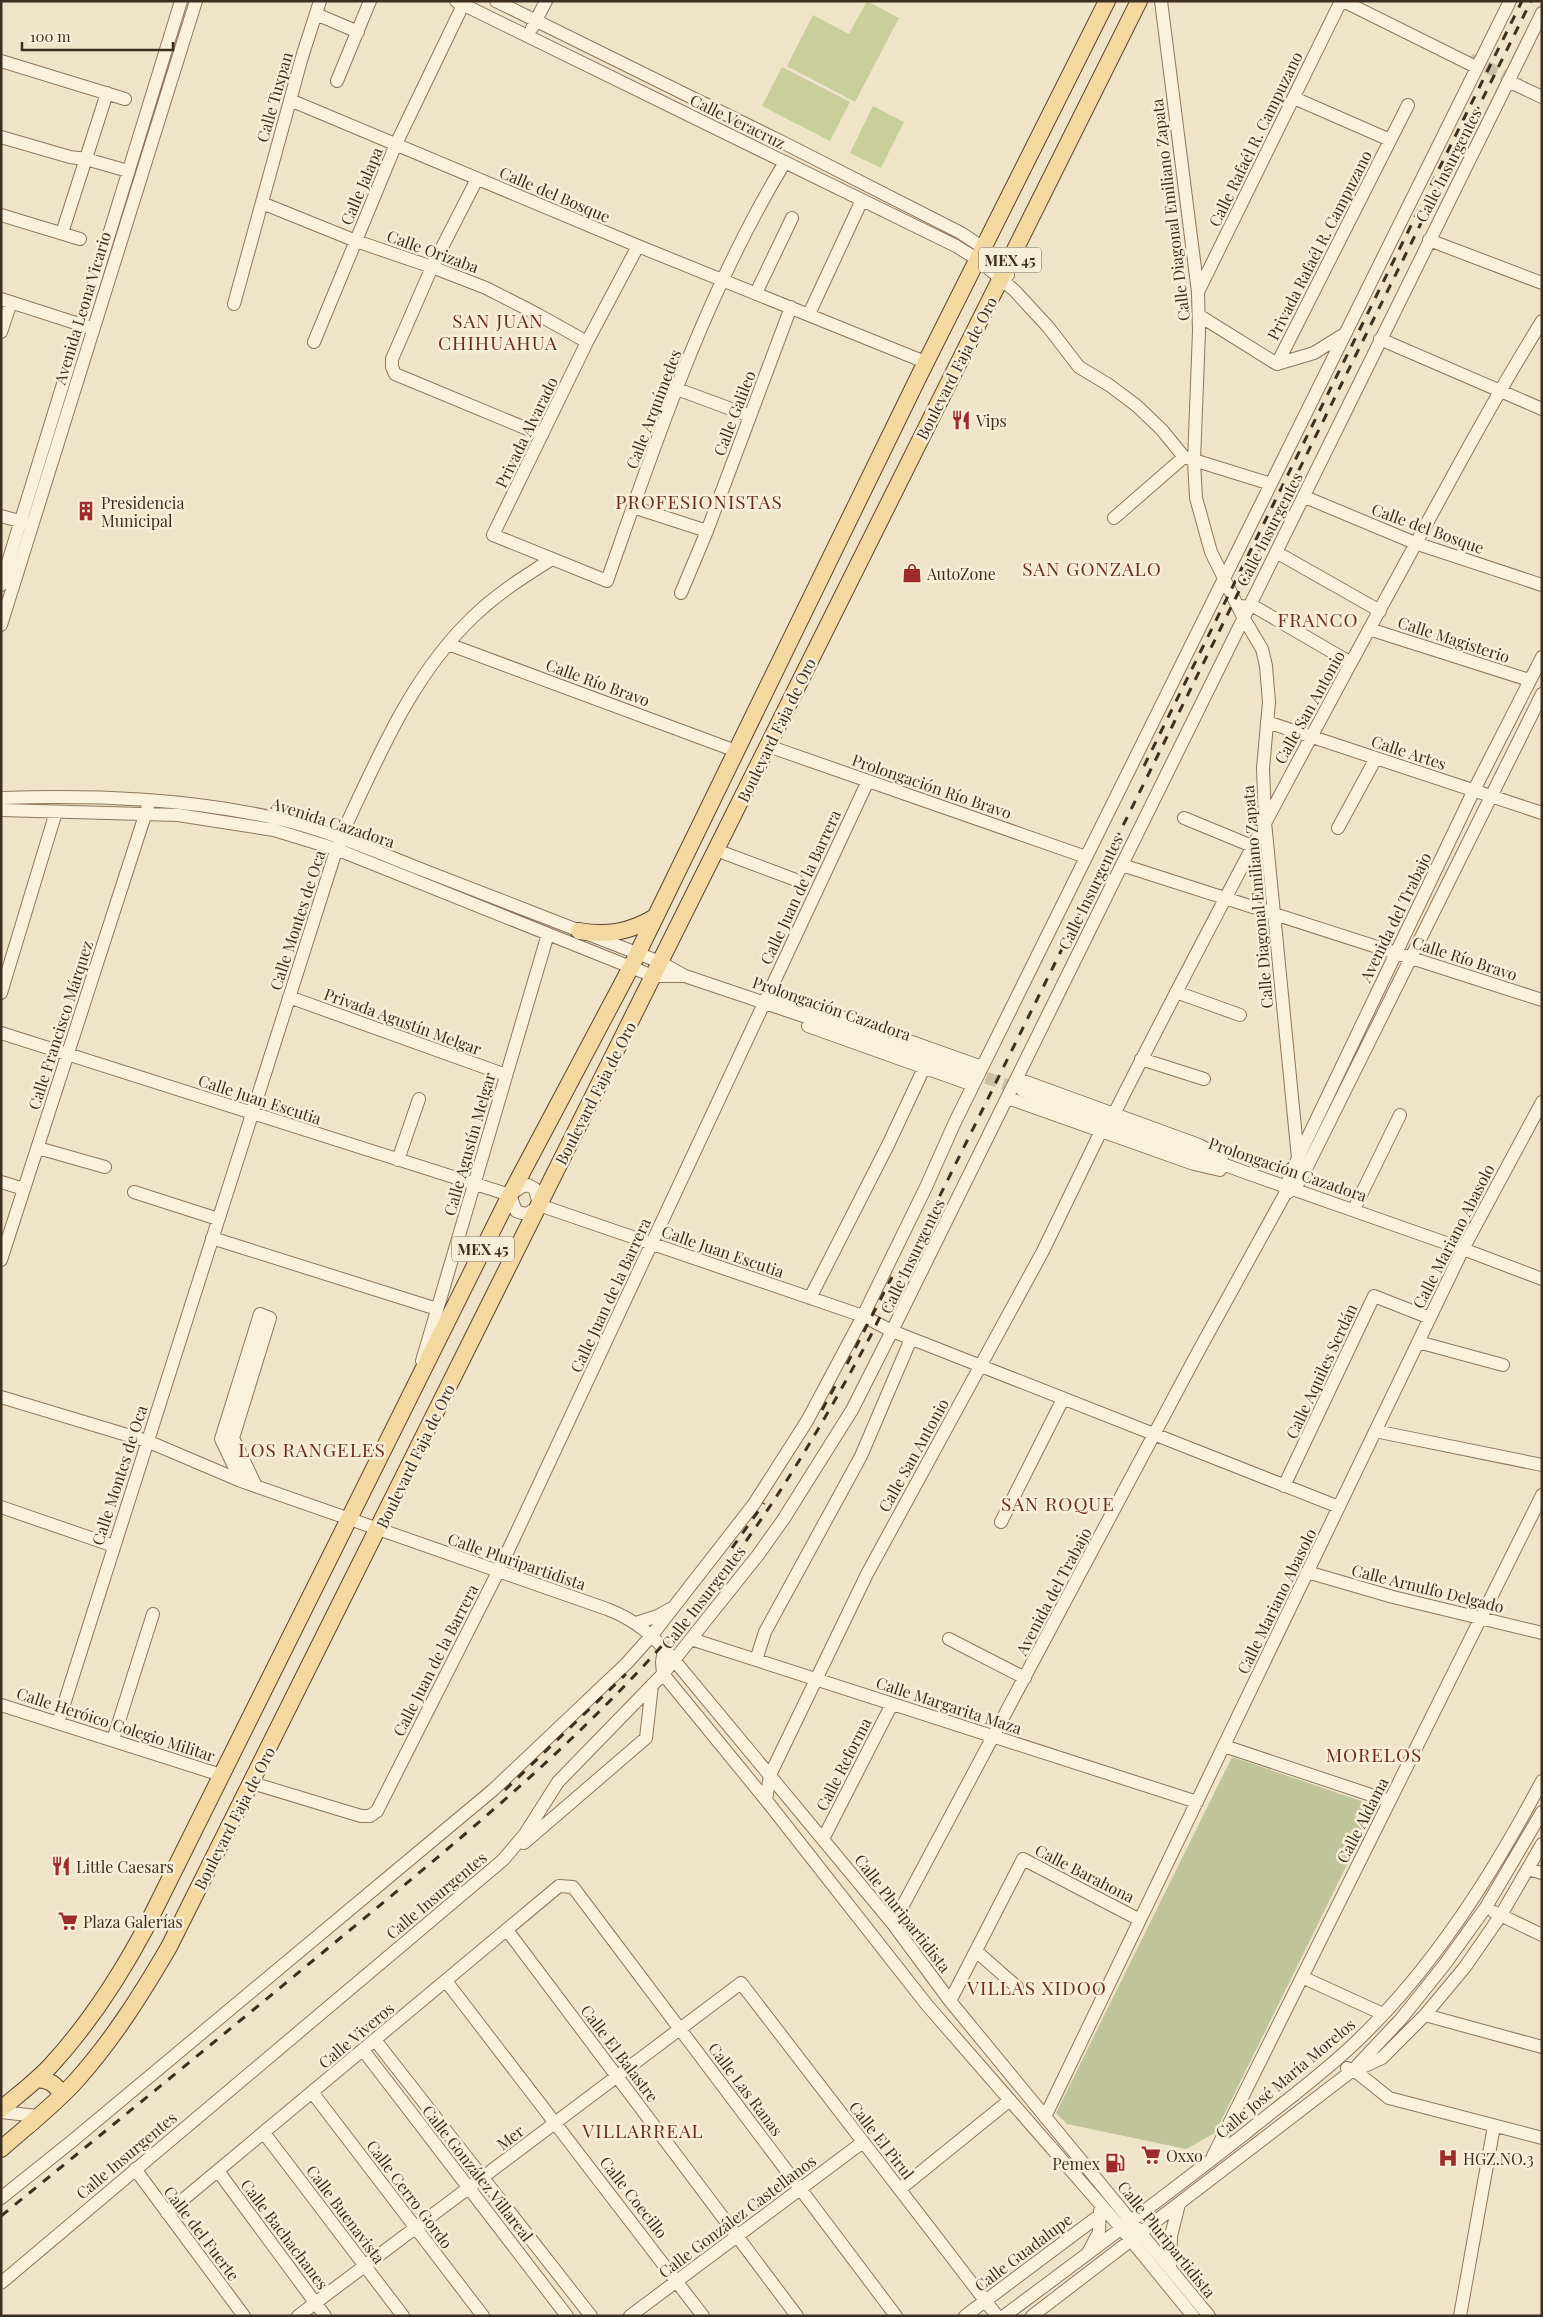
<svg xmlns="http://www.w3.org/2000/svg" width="1543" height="2317" font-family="'Playfair Display',serif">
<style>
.green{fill:#c9cf9b}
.cemetery{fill:#bfc49a}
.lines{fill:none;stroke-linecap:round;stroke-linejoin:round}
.minor-tunnel{stroke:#ccc0a6;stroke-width:12;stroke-dasharray:12 6;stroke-linecap:butt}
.minor-casing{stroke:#8d765c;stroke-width:14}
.major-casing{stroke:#5b4430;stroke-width:18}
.minor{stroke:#faf1dc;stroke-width:12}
.major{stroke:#f3d9a0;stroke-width:16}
.rail{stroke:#3d2e20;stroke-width:3;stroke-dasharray:9 9;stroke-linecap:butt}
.labels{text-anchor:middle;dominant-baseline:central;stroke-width:5;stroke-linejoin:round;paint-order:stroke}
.shield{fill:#f7eed8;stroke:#756857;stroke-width:1}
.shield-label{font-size:15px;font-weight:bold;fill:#3d2e20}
.street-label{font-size:16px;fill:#3d2e20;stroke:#f7eed8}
.poi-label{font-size:16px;fill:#3d2e20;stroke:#f7eed8;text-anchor:start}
.quarter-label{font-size:19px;letter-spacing:1px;fill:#6b2e1e;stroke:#f7eed8}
</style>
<rect width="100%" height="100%" fill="#f0e4c8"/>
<path class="green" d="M867,1L899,18L855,102L787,66L813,15L849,34Z
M782,67L850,102L830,141L762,106Z
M873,106L904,122L881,168L850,153Z"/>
<path class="cemetery" d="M1232,1757L1376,1806L1215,2133L1186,2149L1067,2124L1056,2113Z"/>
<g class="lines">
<path class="minor-tunnel" d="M1470,59L1520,83
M969,1072L1022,1090"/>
<defs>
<path id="minor" d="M456,1L956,246L977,259L1015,291L1049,328L1079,367L1109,385L1137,406L1162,430L1184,457L1271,484
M496,1L784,143L961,233C977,244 1000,257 1008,275
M1161,1L1198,292L1199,331L1194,461L1196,498L1211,552L1243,617L1262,649L1266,666L1269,702L1263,768L1265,822L1298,1158L1302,1177
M1343,1L1476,67
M316,14L358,32
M532,28L546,1
M1,61L125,99
M337,81L370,1
M1508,81L1542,97
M1294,98L1390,140
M290,100L638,246L925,362
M1,137L70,157L86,159L128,171
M477,179L432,267L392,359V367L395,374L542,435
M262,203L356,241L432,267L486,288L537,314L587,342
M1,215L80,239
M62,233L107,93
M1429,240L1542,283
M638,246L587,342L493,535L607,581C657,438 706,292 785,162
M1198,292L1341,1
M756,293L792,218
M1,299L88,327
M234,304L302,57L320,1
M809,314L862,200
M1200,316L1277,364L1314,353L1346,333
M1,332L11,302
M1380,339L1542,409
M314,342L396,144L463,5
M1277,364L1408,105
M677,389L750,416
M1305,497L1415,543L1542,585
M633,507L707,531
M1,516L30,524
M1114,518L1184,457
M1283,556L1380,611
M1,585L181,1
M681,593L707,531L791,307
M1240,606L1255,607L1351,663
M1,625L196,1
M1369,629L1529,680
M448,644L736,751
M1267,722L1542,813
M768,746L1086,857
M1,798C94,795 187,798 279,819C330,831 379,853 428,872C505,902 583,932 660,962L685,976L969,1072
M1,810L178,815L274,830L336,849L653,976H682
M1184,818L1252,846
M1338,828L1376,758
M716,850L796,880
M1122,865L1542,1000
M1176,992L1240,1015
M1,993L56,812
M289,997L506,1075
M768,1003L788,998L982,1067
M808,1026L973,1085
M1,1033L510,1195
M1141,1059L1204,1079
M1018,1079L1199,1145L1222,1157
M1022,1090L1247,1173L1463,1249L1542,1279
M1008,1098L1194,1164L1220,1170
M1114,1114C1199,945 1288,779 1378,613C1432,515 1483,416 1542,321
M38,1148L105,1167
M398,1160L419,1099
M1,1182L24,1189
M134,1192L218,1219
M1285,1194L1295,1188L1302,1177L1542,694
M510,1195L521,1187L528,1185L535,1189L539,1205
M510,1195L516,1211C527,1216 530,1213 539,1205
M539,1205L863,1316L892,1331L1339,1507
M1354,1209L1400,1115
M212,1238L437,1309
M1,1260L148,806
M810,1298L888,1145L924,1068
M1418,1342L1503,1365
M422,1361L548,934
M1,1397L147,1441L241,1481L607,1609C636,1620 655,1637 674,1660L893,1924L950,2001L1209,2316
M1375,1431L1542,1465
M241,1481L221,1439L260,1314L270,1318L233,1438L256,1486
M1284,1486L1374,1296L1430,1318
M1,1507L114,1546
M1001,1522L1063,1399
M1307,1572L1393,1597L1542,1633
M636,1623L658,1616L670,1609
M691,1639L1197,1802
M949,1639L1025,1678
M664,1648L662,1662L663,1674L766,1800L927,2005L1122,2229L1193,2316
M756,1660L765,1632L861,1456L911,1339
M1,1705L221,1775
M58,1723L340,838C377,760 411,675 475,615C498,593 525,576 552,559
M113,1740L153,1614
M1224,1746L1389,1801
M252,1783L361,1816H370L377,1811L498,1572L868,781
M766,1800L770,1775L867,1574L1043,1251L1101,1131
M823,1839L892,1704
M524,1843L646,1738L652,1685
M1528,1869L1542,1873
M1494,1912L1542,1935
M893,1924L1198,1352L1285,1194L1286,1186L1298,1158L1474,790L1542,657
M507,1930L797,2316
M976,1951L1017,1987
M1302,1977L1383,2014
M446,1981L703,2316
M950,2001L1023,1859L1140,1920
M1425,2015L1542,2047
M375,2040L591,2316
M363,2050L567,2316
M1347,2068L1359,2074L1389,2098L1542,2138
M1356,2070L1382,2058L1425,2015L1465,1967L1501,1915L1542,1844
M312,2092L483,2316
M1,2112L37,2116
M1045,2117L1463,1249L1542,1102
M264,2133L403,2316
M1213,2156L1542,1495
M135,2169L244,2316
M218,2171L325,2316
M900,2189L1010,2100
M1,2198L71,2142L493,1790L627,1663L652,1635L754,1504L807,1421L863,1316L926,1187L955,1122L1510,1
M167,2213L559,1886L573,1887L896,2316
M1089,2251L1099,2232L1100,2211
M1170,2269L1171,2236L1179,2204
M1,2283L503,1860L525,1834L558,1782L663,1674L758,1555L783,1520L852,1410L892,1331L1542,13
M298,2316L741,1983L997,2316
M630,2316L863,2142
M965,2316L1100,2215
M1004,2316C1086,2255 1167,2195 1247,2132C1284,2102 1323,2074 1357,2041C1434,1967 1492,1875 1542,1781
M1032,2316L1353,2070L1401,2019L1445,1964L1486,1907L1542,1812
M1460,2316L1494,2126"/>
<path id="major" d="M579,931C607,936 630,932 655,917
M37,2079C49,2080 56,2084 62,2095
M1,2109C19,2094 38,2080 53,2063C91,2021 120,1976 146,1927L510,1195L631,967L920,374L1107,1
M1,2149C26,2127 53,2106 75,2082C112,2041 141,1995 169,1947L1139,1"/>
</defs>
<use href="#minor" class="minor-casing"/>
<use href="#major" class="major-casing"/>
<use href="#minor" class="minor"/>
<use href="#major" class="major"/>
<path class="rail" d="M1144,766L1522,1
M847,1364L892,1277
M822,1410L839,1379
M732,1548L764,1503
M505,1790L626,1674
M1,2216C118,2121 234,2026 350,1930C476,1826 602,1723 705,1595C770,1515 821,1427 870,1337L1531,1"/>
</g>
<defs>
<symbol id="restaurant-bare" viewBox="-9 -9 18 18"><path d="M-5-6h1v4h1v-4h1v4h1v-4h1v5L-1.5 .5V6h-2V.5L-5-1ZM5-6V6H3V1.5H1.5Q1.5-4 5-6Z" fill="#9e2a2b" stroke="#f7eed8" stroke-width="2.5" paint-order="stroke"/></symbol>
<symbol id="building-bare" viewBox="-9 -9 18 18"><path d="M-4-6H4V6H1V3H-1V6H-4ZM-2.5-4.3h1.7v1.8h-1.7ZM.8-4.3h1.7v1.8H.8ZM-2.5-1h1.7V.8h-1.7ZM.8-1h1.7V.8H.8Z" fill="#9e2a2b" stroke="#f7eed8" stroke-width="2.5" paint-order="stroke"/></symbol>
<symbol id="shop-bare" viewBox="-9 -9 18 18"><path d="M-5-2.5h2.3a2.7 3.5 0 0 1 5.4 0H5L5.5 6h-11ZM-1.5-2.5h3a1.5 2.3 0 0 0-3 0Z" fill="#9e2a2b" stroke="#f7eed8" stroke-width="2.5" paint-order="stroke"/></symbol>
<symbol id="supermarket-bare" viewBox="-9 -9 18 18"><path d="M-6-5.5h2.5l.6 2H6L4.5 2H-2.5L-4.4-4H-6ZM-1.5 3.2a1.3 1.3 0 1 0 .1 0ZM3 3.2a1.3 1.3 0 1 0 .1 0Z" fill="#9e2a2b" stroke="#f7eed8" stroke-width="2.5" paint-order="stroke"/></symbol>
<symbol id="hospital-bare" viewBox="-9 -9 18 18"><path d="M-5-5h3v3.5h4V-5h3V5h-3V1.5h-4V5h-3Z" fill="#9e2a2b" stroke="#f7eed8" stroke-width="2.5" paint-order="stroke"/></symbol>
<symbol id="fuel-bare" viewBox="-9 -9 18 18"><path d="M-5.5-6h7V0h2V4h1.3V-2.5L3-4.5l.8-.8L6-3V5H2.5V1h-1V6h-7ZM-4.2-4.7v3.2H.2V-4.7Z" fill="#9e2a2b" stroke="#f7eed8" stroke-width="2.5" paint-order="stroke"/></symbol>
</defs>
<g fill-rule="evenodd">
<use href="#restaurant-bare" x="947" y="406" width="28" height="28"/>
<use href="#building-bare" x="72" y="497" width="28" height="28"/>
<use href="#shop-bare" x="898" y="559" width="28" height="28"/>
<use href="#restaurant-bare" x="47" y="1852" width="28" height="28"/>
<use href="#supermarket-bare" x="54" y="1907" width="28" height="28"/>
<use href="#supermarket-bare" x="1137" y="2141" width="28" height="28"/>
<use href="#hospital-bare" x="1434" y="2144" width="28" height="28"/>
<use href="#fuel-bare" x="1101" y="2149" width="28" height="28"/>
</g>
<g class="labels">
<g class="shield">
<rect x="979" y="247.5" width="62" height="25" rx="4"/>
<rect x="452" y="1236.5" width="62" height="25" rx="4"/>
</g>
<g class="shield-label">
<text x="1010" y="260">MEX 45</text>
<text x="483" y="1249">MEX 45</text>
</g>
<g class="street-label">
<text transform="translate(274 97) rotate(-74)">Calle Tuxpan</text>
<text transform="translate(738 121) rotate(26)">Calle Veracruz</text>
<text transform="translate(1255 139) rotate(-64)">Calle Rafaél R. Campuzano</text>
<text transform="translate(1448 165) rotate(-63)">Calle Insurgentes</text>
<text transform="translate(361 186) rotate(-67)">Calle Jalapa</text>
<text transform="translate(555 194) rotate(23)">Calle del Bosque</text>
<text transform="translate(1170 210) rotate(-97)">Calle Diagonal Emiliano Zapata</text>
<text transform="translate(1319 245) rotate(-63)">Privada Rafaél R. Campuzano</text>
<text transform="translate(433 251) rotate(20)">Calle Orizaba</text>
<text transform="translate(82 308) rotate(-73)">Avenida Leona Vicario</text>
<text transform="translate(956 368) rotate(-63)">Boulevard Faja de Oro</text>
<text transform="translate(653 409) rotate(-69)">Calle Arquímedes</text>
<text transform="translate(734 413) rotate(-69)">Calle Galileo</text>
<text transform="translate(526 432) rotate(-64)">Privada Alvarado</text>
<text transform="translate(1428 528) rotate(20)">Calle del Bosque</text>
<text transform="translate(1269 529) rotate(-63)">Calle Insurgentes</text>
<text transform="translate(1454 639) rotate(18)">Calle Magisterio</text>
<text transform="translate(598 682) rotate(20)">Calle Río Bravo</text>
<text transform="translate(1309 707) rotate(-61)">Calle San Antonio</text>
<text transform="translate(776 730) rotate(-64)">Boulevard Faja de Oro</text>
<text transform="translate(1409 752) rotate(18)">Calle Artes</text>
<text transform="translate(932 786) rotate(19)">Prolongación Río Bravo</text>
<text transform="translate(333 822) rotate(18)">Avenida Cazadora</text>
<text transform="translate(800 887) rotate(-65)">Calle Juan de la Barrera</text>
<text transform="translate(1090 892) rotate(-64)">Calle Insurgentes</text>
<text transform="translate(1257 897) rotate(-95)">Calle Diagonal Emiliano Zapata</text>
<text transform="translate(1395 917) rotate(-64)">Avenida del Trabajo</text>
<text transform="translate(297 920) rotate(-72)">Calle Montes de Oca</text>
<text transform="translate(1465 958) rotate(18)">Calle Río Bravo</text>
<text transform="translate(832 1008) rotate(19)">Prolongación Cazadora</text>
<text transform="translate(403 1021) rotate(20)">Privada Agustín Melgar</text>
<text transform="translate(60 1025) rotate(-72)">Calle Francisco Márquez</text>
<text transform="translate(595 1093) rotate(-63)">Boulevard Faja de Oro</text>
<text transform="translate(260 1099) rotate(18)">Calle Juan Escutia</text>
<text transform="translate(469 1144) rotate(-74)">Calle Agustín Melgar</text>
<text transform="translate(1288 1169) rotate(19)">Prolongación Cazadora</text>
<text transform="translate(1453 1236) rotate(-63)">Calle Mariano Abasolo</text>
<text transform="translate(723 1251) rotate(19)">Calle Juan Escutia</text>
<text transform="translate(912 1256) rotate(-64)">Calle Insurgentes</text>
<text transform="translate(610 1295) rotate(-65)">Calle Juan de la Barrera</text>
<text transform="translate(1321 1371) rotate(-65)">Calle Aquiles Serdán</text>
<text transform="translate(913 1455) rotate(-61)">Calle San Antonio</text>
<text transform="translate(415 1456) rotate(-64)">Boulevard Faja de Oro</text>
<text transform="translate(119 1475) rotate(-72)">Calle Montes de Oca</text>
<text transform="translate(517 1561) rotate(19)">Calle Pluripartidista</text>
<text transform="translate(1428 1588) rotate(14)">Calle Arnulfo Delgado</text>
<text transform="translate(1053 1591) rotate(-62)">Avenida del Trabajo</text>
<text transform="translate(703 1597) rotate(-52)">Calle Insurgentes</text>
<text transform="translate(1276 1601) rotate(-64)">Calle Mariano Abasolo</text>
<text transform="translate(435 1660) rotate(-63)">Calle Juan de la Barrera</text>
<text transform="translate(949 1705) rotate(18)">Calle Margarita Maza</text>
<text transform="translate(116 1724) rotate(18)">Calle Heróico Colegio Militar</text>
<text transform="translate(843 1764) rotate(-63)">Calle Reforma</text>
<text transform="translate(234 1818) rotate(-63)">Boulevard Faja de Oro</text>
<text transform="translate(1362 1820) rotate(-63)">Calle Aldama</text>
<text transform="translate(1085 1873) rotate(27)">Calle Barahona</text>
<text transform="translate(436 1895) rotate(-40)">Calle Insurgentes</text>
<text transform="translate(903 1913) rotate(52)">Calle Pluripartidista</text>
<text transform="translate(356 2035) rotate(-40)">Calle Viveros</text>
<text transform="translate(620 2053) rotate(53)">Calle El Balastre</text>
<text transform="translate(1285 2078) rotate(-40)">Calle José María Morelos</text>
<text transform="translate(746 2089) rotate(53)">Calle Las Ranas</text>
<text transform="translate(510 2137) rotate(-37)">Mer</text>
<text transform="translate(882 2140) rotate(52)">Calle El Pirul</text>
<text transform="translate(126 2155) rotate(-40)">Calle Insurgentes</text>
<text transform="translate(478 2173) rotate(52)">Calle González Villareal</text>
<text transform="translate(410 2194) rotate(53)">Calle Cerro Gordo</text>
<text transform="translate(634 2197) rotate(52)">Calle Coecillo</text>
<text transform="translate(346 2214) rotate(53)">Calle Buenavista</text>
<text transform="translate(737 2216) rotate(-37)">Calle González Castellanos</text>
<text transform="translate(202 2233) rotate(53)">Calle del Fuerte</text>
<text transform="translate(285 2234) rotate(53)">Calle Bachachanes</text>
<text transform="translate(1167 2239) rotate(51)">Calle Pluripartidista</text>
<text transform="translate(1023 2252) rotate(-37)">Calle Guadalupe</text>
</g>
<g class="poi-label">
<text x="976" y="420">Vips</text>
<text x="101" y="502">Presidencia<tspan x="101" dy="18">Municipal</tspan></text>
<text x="927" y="573">AutoZone</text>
<text x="76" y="1866">Little Caesars</text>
<text x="83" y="1921">Plaza Galerías</text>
<text x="1166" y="2155">Oxxo</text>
<text x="1463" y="2158">HGZ.NO.3</text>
<text x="1100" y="2163" text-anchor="end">Pemex</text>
</g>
<g class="quarter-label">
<text x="498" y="320">SAN JUAN<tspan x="498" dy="22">CHIHUAHUA</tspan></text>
<text x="699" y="501">PROFESIONISTAS</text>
<text x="1092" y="568">SAN GONZALO</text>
<text x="1318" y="619">FRANCO</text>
<text x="312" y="1449">LOS RANGELES</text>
<text x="1058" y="1503">SAN ROQUE</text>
<text x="1374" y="1754">MORELOS</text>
<text x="1037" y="1987">VILLAS XIDOO</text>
<text x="643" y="2130">VILLARREAL</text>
</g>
</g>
<rect width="1543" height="2317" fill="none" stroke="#3d2e20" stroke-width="5"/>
<path d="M22 42v8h151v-8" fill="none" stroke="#3d2e20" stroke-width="2.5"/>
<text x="30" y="42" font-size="15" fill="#3d2e20" stroke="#f7eed8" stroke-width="4" paint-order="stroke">100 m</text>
</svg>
